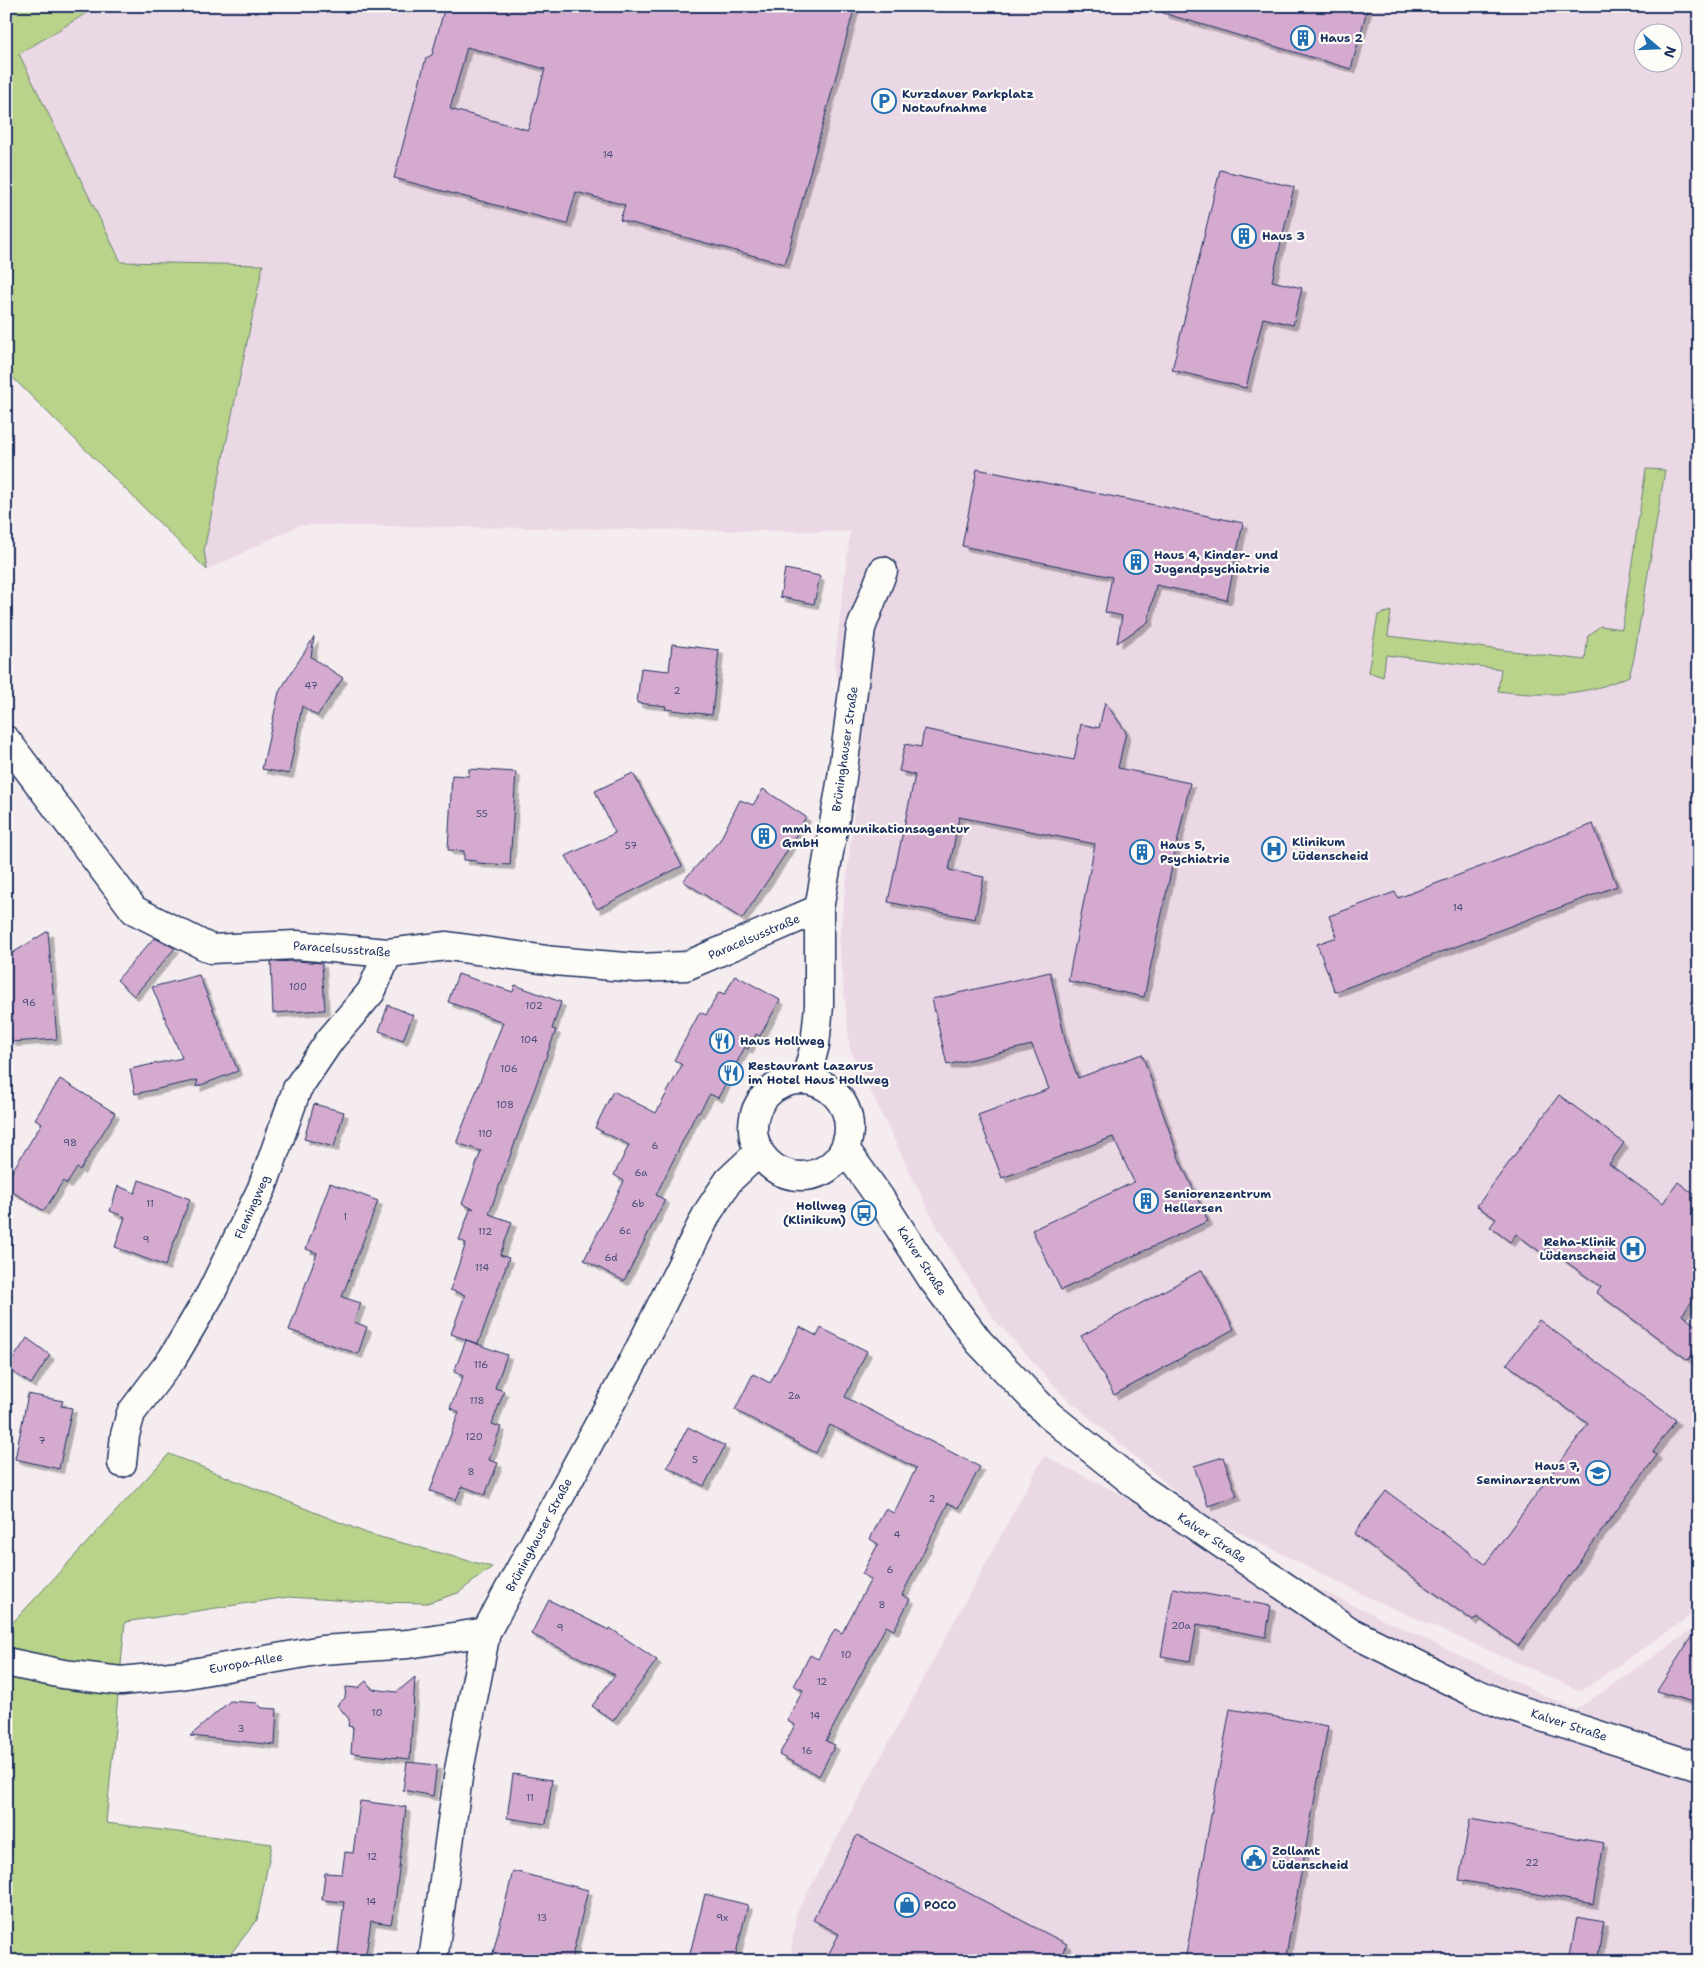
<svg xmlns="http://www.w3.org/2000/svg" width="1705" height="1967" font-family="'Shantell Sans',sans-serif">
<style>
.built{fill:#ebd8e5;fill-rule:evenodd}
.green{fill:#b9d38a;stroke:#6a8174}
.building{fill:#d4aacf;stroke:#1b2f5e;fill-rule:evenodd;filter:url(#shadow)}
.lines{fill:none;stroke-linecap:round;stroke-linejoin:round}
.minor-casing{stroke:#1b2f5e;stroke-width:31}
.minor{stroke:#fdfcf7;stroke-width:28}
.labels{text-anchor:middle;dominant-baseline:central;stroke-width:4.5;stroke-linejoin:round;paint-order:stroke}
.number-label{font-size:10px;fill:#494e7a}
.poi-label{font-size:12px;font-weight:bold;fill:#1b2f5e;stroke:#fdfcf7;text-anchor:start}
.street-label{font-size:12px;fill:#1b2f5e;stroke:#fdfcf7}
</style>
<defs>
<filter id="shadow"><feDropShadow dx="4.5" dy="4.5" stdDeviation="0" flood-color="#0004"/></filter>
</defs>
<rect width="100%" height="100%" fill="#f5ecef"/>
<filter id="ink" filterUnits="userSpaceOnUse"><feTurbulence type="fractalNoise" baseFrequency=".02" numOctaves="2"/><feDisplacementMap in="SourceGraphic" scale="10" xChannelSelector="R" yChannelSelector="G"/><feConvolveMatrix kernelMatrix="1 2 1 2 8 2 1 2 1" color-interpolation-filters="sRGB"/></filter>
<g filter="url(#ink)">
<path class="built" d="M6,6H1699V1610L1581,1691L1372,1599L1202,1514L1062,1394L994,1319L937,1227L850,1050L839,942L861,756L834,666L850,532L300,525L207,570L11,376L6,315ZM1642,32H1672V62H1642Z
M1044,1456L1176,1522L1576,1710L1699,1625V1961H790L796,1914Z"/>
<path class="green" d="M6,6H98L19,54L121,262L263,265L204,550L207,570L11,376L6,315Z
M1646,469L1665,470L1634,658L1629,676C1587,696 1544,697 1498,691L1501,669L1386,655L1383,677L1368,672L1378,615L1391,611L1388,636L1585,660L1588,636L1600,626L1622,629Z
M169,1454L369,1534L492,1567L458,1593L427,1603L366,1602L288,1597L125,1622L106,1823L272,1844L257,1920L225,1961H6V1630Z"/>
<path class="building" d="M445,6H855L785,264L620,220L625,205L576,192L567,224L394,178L426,58L432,55ZM467,47L545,69L528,130L450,109Z
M1164,6H1368L1351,69L1163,13Z
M1220,170L1294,187L1272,281L1302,288L1293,325L1263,318L1246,388L1172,370Z
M977,469L1243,523L1227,600L1156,585L1148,622L1117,643L1122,616L1105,612L1112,577L962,546Z
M785,569L820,576L814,604L780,597Z
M314,637L311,657L343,678L317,716L302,706L289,774L262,769L279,692Z
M672,644L719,650L712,715L665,709L666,706L637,703L641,668L669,671Z
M1105,702L1126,732L1118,768L1190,783L1144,997L1068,981L1095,844L959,817L949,870L984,877L975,919L888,902L915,775L899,771L905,744L921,747L924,729L1074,760L1081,724L1099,728Z
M469,769L516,772L510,865L476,863L477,861L464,860V851L448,850L452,775L469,776Z
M633,773L682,866L597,909L566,856L615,833L595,791Z
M763,789L806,817L784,856L742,919L683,881L720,840L740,800L753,805Z
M1593,824L1617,886L1335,992L1317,944L1337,937L1329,916L1395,892L1398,898Z
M48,931L57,1039L11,1042L6,957Z
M154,938L175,948L134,996L117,980Z
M296,961L322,963L325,1010L273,1013L271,962Z
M1050,972L1067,1048L1078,1078L1142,1054L1180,1161L1208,1221L1061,1290L1032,1230L1134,1182L1113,1137L1002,1178L978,1115L1049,1089L1032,1045L947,1065L932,999Z
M458,974L513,992L515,985L561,1002L552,1029L556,1030L489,1214L512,1222L500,1255L509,1258L478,1344L451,1334L465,1295L450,1290L466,1243L459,1240L471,1207L474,1209L462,1204L481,1151L457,1143V1141L503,1022L448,1002Z
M199,975L238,1071L196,1087L198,1080L135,1094L130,1069L182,1058L152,987Z
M735,975L780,1000L760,1036L756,1034L748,1049L745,1047L718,1098L710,1094L699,1113L697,1112L656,1195L665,1200L624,1281L584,1260L624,1181L614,1175L629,1145L595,1128L613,1091L656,1113L682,1065L674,1060L700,1012L706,1015L719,992L725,994Z
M388,1005L413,1015L403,1040L379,1031Z
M60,1079L115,1113L80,1170L77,1168L67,1184L63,1181L44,1211L6,1188V1181L42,1123L35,1119Z
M1559,1095L1624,1143L1609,1164L1663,1203L1678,1182L1699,1198V1292L1682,1315L1699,1328V1346L1688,1360L1597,1293L1601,1287L1547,1248L1543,1254L1516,1234L1510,1242L1490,1227L1496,1219L1477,1206Z
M314,1104L344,1112L334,1147L304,1139Z
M139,1180L190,1199L165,1266L115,1247L125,1217L110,1211L118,1186L135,1193Z
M330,1183L378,1201L342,1297L361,1303L354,1322L367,1327L358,1354L289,1330L317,1253L306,1249Z
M1202,1270L1234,1329L1114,1395L1081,1336Z
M1539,1320L1676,1420L1653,1452L1657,1455L1518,1646L1477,1617L1473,1621L1354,1534L1386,1491L1485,1564L1588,1424L1507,1364Z
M800,1327L817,1336L821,1328L867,1351L845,1397L980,1467L958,1508L948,1503L902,1595L910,1599L894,1630L886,1626L826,1741L835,1745L819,1776L779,1755L795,1725L787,1721L803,1690L794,1686L810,1655L818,1659L835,1629L842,1633L871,1579L862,1574L878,1544L870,1539L885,1509L894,1513L916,1468L830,1425L816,1453L735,1410L753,1374L770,1383Z
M27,1338L50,1355L31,1384L7,1368Z
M466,1340L507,1355L495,1388L504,1391L492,1424L501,1427L489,1460L498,1463L485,1495L462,1486L456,1500L430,1491L459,1412L450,1408L463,1376L454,1372Z
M28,1394L63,1401L61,1406L72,1408L59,1469L15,1459Z
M688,1427L725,1446L704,1486L667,1467Z
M1223,1457L1237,1496L1208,1506L1194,1466Z
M1173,1588L1271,1606L1266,1637L1197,1624L1190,1661L1161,1656Z
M549,1600L609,1630L610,1628L657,1660L613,1721L592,1706L615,1675L531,1634Z
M1699,1625V1704L1657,1691Z
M415,1677L410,1759L351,1753L353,1727L348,1726L349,1719L337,1705L345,1698L346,1687L358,1688L366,1681L372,1689L397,1692Z
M230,1701L257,1703L262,1708L277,1709L275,1745L190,1736Z
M1230,1709L1328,1726L1285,1961H1185Z
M407,1762L437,1765L433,1796L403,1790Z
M513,1774L552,1780L546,1824L507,1818Z
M360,1801L406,1807L395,1904L391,1924L371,1921L365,1961H337L344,1902L322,1900L325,1873L342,1874L345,1852L353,1853Z
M1470,1819L1604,1843L1593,1904L1459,1880Z
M857,1835L1067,1944L1058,1961H825L839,1934L813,1920Z
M513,1871L588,1890L571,1961H491Z
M705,1894L748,1905L734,1961H688Z
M1577,1917L1604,1922L1597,1961H1569Z"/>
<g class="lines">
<defs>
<path id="minor" d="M6,740L134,910L211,949L296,945L388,953L447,946L554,961L637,968L686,966L819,909
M806,1079L815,1045L819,1006V909L842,778L861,628L883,571
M753 1128a48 48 0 1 1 96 0a48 48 0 1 1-96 0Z
M845,1149L880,1198L932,1279L979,1342L1049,1415L1140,1488L1351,1632L1471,1691L1504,1705L1699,1767
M122,1463L125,1435L131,1413L172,1359L211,1293L262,1188L297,1089L330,1040L371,992L388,953
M6,1662L63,1674L121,1681L181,1675L322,1650L408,1644L486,1632
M433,1961L459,1770L486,1632L633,1362L708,1212L729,1180L759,1152"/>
</defs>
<use href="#minor" class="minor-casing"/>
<use href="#minor" class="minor"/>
</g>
</g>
<defs>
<symbol id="building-ring" viewBox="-11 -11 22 22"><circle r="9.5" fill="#fdfcf7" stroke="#1f6fb2" stroke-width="1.5"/><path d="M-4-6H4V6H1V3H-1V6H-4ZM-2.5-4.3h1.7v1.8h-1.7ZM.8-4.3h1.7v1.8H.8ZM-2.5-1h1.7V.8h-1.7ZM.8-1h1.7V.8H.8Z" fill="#1f6fb2"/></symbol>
<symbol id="parking-ring" viewBox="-11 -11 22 22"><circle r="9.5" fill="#fdfcf7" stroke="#1f6fb2" stroke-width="1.5"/><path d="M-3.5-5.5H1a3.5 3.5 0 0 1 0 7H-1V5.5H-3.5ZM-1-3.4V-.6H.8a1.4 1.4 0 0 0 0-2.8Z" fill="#1f6fb2"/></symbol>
<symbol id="hospital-ring" viewBox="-11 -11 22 22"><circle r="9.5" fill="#fdfcf7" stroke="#1f6fb2" stroke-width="1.5"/><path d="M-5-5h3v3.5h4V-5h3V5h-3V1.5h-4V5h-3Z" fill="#1f6fb2"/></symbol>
<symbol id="restaurant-ring" viewBox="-11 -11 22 22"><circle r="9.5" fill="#fdfcf7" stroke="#1f6fb2" stroke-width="1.5"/><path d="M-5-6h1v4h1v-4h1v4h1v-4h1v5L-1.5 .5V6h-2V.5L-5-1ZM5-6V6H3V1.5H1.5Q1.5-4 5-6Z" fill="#1f6fb2"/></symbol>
<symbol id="bus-ring" viewBox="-11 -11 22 22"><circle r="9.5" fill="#fdfcf7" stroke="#1f6fb2" stroke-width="1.5"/><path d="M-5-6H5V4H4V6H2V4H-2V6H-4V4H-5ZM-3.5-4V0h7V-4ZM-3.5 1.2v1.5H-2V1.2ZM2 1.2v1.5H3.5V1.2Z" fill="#1f6fb2"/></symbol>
<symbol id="school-ring" viewBox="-11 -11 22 22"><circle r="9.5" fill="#fdfcf7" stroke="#1f6fb2" stroke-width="1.5"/><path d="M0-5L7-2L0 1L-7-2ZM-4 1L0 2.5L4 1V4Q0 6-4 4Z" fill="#1f6fb2"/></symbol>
<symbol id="civic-ring" viewBox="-11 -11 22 22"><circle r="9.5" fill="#fdfcf7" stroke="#1f6fb2" stroke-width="1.5"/><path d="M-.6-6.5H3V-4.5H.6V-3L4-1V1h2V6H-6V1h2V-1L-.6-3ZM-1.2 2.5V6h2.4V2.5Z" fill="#1f6fb2"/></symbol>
<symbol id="shop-ring" viewBox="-11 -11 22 22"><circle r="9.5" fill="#fdfcf7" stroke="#1f6fb2" stroke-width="1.5"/><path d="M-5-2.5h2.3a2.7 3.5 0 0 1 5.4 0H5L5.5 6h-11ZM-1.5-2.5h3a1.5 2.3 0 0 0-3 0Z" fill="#1f6fb2"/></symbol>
</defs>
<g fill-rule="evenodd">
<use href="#building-ring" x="1289" y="24" width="28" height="28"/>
<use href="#parking-ring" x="870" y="87" width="28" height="28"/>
<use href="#building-ring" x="1230" y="222" width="28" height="28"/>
<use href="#building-ring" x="1122" y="548" width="28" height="28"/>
<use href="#building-ring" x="750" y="822" width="28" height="28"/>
<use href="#hospital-ring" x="1260" y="835" width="28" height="28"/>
<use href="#building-ring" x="1128" y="838" width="28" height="28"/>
<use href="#restaurant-ring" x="708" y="1027" width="28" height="28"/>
<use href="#restaurant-ring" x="717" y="1059" width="28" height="28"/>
<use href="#building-ring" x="1132" y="1187" width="28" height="28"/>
<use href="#bus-ring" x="850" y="1199" width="28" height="28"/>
<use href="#hospital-ring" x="1619" y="1235" width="28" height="28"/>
<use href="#school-ring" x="1584" y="1459" width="28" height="28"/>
<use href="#civic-ring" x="1240" y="1844" width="28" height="28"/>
<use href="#shop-ring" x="893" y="1891" width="28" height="28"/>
</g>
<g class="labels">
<g class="number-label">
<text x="608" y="154">14</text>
<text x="311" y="685">47</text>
<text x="677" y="690">2</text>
<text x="482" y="813">55</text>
<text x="631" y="845">57</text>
<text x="1458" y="907">14</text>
<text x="298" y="986">100</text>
<text x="29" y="1002">96</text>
<text x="534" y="1005">102</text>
<text x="529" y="1039">104</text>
<text x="509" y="1068">106</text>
<text x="505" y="1104">108</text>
<text x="485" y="1133">110</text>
<text x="70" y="1142">98</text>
<text x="655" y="1145">6</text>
<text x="641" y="1172">6a</text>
<text x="150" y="1203">11</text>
<text x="638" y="1203">6b</text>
<text x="345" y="1216">1</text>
<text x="625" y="1230">6c</text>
<text x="485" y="1231">112</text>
<text x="146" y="1239">9</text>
<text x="611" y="1257">6d</text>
<text x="482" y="1267">114</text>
<text x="481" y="1364">116</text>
<text x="794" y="1395">2a</text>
<text x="477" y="1400">118</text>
<text x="474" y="1436">120</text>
<text x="42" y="1440">7</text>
<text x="695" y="1459">5</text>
<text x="471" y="1471">8</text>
<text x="932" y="1498">2</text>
<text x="897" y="1534">4</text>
<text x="890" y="1569">6</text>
<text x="882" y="1604">8</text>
<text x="1181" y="1625">20a</text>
<text x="560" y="1627">9</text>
<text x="846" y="1654">10</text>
<text x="822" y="1681">12</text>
<text x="377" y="1712">10</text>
<text x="815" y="1715">14</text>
<text x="241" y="1728">3</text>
<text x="807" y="1750">16</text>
<text x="530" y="1797">11</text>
<text x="372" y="1856">12</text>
<text x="1532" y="1862">22</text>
<text x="371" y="1901">14</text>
<text x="542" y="1917">13</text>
<text x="722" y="1917">9x</text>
</g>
<g class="poi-label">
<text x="1320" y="38">Haus 2</text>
<text x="902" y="94">Kurzdauer Parkplatz<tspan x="902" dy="14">Notaufnahme</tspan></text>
<text x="1262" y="236">Haus 3</text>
<text x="1154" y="555">Haus 4, Kinder- und<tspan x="1154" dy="14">Jugendpsychiatrie</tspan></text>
<text x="782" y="829">mmh kommunikationsagentur<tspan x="782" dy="14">GmbH</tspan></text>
<text x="1292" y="842">Klinikum<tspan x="1292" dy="14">Lüdenscheid</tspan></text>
<text x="1160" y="845">Haus 5,<tspan x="1160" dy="14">Psychiatrie</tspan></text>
<text x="740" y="1041">Haus Hollweg</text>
<text x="748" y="1066">Restaurant Lazarus<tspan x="748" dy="14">im Hotel Haus Hollweg</tspan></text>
<text x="1164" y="1194">Seniorenzentrum<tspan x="1164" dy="14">Hellersen</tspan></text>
<text x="846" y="1206" text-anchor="end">Hollweg<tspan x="846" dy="14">(Klinikum)</tspan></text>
<text x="1616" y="1242" text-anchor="end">Reha-Klinik<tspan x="1616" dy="14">Lüdenscheid</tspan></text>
<text x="1580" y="1466" text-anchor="end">Haus 7,<tspan x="1580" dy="14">Seminarzentrum</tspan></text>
<text x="1272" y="1851">Zollamt<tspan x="1272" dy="14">Lüdenscheid</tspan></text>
<text x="924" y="1905">POCO</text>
</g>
<g class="street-label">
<text transform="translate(845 749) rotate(-82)">Brüninghauser Straße</text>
<text transform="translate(754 937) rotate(-23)">Paracelsusstraße</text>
<text transform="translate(342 949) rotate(4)">Paracelsusstraße</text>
<text transform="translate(252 1207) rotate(-66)">Flemingweg</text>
<text transform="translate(922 1261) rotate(57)">Kalver Straße</text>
<text transform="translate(539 1535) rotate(-62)">Brüninghauser Straße</text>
<text transform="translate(1212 1538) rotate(34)">Kalver Straße</text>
<text transform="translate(246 1663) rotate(-10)">Europa-Allee</text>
<text transform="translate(1569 1725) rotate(18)">Kalver Straße</text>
</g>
</g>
<rect width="1705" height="1967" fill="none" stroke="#fdfcf7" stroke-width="25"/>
<rect x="12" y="12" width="1680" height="1942" fill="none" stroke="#1b2f5e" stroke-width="2" filter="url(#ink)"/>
<g transform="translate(1658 48) rotate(109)"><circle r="24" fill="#fdfcf7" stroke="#a3aaba"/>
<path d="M0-4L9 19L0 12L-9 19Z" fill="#1f6fb2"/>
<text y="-8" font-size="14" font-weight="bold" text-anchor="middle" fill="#1b2f5e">N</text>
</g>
</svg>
